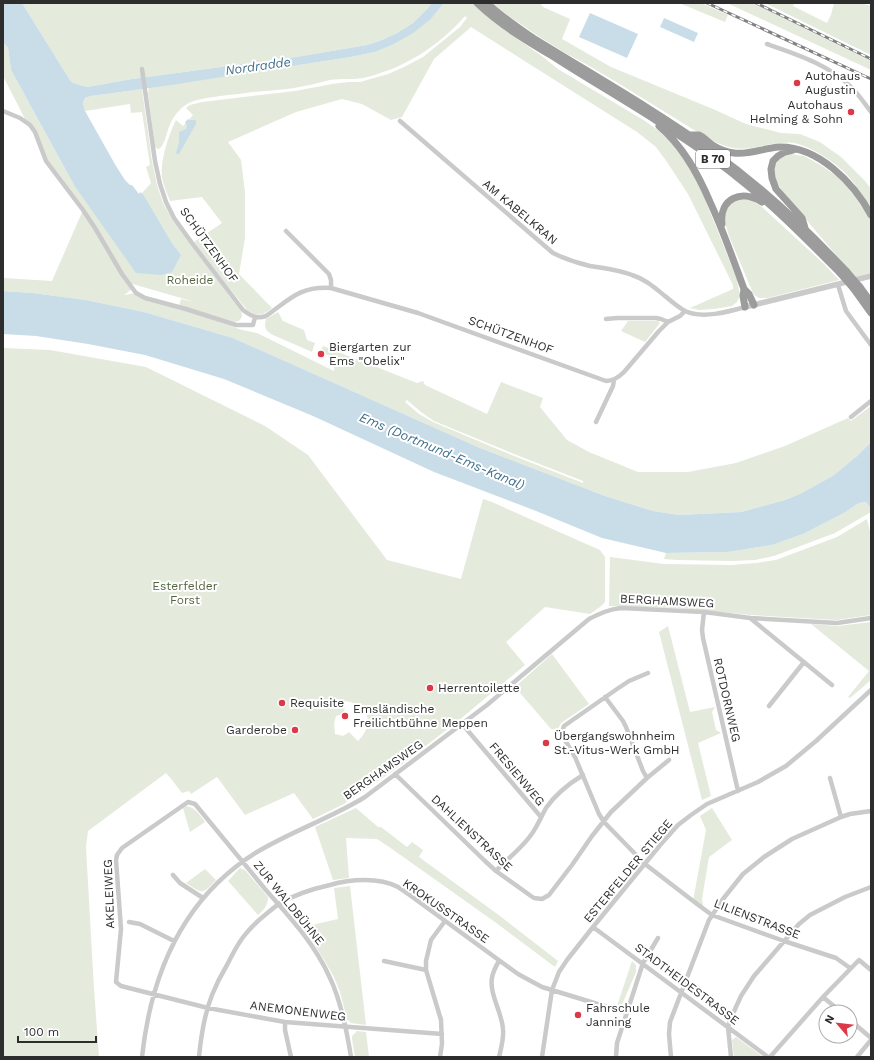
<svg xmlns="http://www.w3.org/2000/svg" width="874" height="1060" font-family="'Work Sans',sans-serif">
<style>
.green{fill:#e4eadc;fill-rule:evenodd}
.water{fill:#c9dde9}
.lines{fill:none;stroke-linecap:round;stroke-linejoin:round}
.minor{stroke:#cacaca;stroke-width:4.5}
.tertiary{stroke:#cacaca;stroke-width:5.5}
.trunk{stroke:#9c9c9c;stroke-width:7}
.rail-casing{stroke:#828282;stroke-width:3}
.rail{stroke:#fff;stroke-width:1.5;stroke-dasharray:4.5;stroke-linecap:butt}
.trunk-bridge{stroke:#9c9c9c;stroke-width:7}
.poi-dot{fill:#db3947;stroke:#fff;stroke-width:1.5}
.labels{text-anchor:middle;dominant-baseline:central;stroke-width:4;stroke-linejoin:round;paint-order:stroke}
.shield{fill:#fff;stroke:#6c6c6c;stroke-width:1}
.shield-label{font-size:11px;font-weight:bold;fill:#2d2d2d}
.poi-label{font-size:12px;fill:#2d2d2d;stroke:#fff;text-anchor:start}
.street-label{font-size:12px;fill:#2d2d2d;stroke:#fff}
.park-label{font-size:12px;fill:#51663e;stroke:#fff}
.water-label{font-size:13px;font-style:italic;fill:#406f8a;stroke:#fff}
</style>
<rect width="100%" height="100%" fill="#fff"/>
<path class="green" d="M22,3H432L427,9L413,23L397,33L382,40L367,45L296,57L132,79L87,87L73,83L70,80Z
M444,3H472L494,22L543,57L558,69L645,121L659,131L669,140L688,164L699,185L723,244L737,280L740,295L737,302L732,306L714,309L699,310L690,308L733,289V285L688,194L667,162L656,147L637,132L471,27L434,59L402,117L391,120L362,104L342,99L296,112L228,142L241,160L245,192V238L239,274L272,308C264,315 258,317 248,311L226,284L194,242L222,223L202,197L170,201C167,193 163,185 162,177C160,161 169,134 176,120L183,126L193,115L186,108L190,105L202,102L295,91L332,84L349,82H360L388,74L404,67L423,57L460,27L467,18L465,16C438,47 403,69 363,78C352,80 341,78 330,80C318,83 306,86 294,88C279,90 262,91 246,93C232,95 199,97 187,104C176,111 170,122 167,133C165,139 164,145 159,149L156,148L155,146L148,93L149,88L351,57L375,52L392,45L431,19Z
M492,3H540L543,7L570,19L562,39L611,67L713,109L746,124L781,133L800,134L820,142L841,157L865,181L871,189V209C864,197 857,186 848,176C837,163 810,146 794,143C790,142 785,143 781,143C771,143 761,147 751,148C735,151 721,145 707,138L618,83L586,64L567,54L541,38L509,16Z
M679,3H701L728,15L725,22Z
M727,3H752L871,61V70Z
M765,3H794L793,6L827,23L831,15L834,3H860L871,6V55Z
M3,42L8,48L11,70L74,185L181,255L172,243L142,193L151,183L146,167L150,165L142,112L131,113L130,104L85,111L83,103L85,98L91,96L142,89L152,161L157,185L163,203L172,219L238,307C242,312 244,315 239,321L234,322L179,306L181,299L195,302L129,283L132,289L124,295L136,293L242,330L257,333L334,371V362L329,360L330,356L320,352L323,346L417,383L423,381L425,385L487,414L501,382L543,398L540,407L567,440L589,452L638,472H688L736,463L785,446L848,418L851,421L871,406V442L857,456L834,475L802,493L785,500L741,512L679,515L653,511L605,496L480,448L233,338L144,312L86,300L33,293L3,291V278L52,281L83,210L46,161L35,132L26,121L3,76ZM407,400L421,412L434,421L514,454L583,481V483L514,456L433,422L419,414L405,402Z
M791,154L804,156L822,166L835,175L846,184L860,201L871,222V273L855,277C835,253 814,230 795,206C788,197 777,187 774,175C772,164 781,156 791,154Z
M736,200H751L761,206L824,264L839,280L768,298C761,298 757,299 753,293L729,236L725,222L726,211L731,204Z
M278,312L283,321L304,330L307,340L315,343L312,352L273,335C265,330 264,328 266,319Z
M628,321H658L660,323L645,342L621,331Z
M3,348L50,350L146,367L265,426L308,455L387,560L461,579L483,499L492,502L593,547L600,550L605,557V602L600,607L590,614L545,607L506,642L525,665L458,721L393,771L344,804L313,819L294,793L245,815L217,777L191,794L189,791L182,793L172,780L166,773L88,831L86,847L94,989L99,1057H3ZM345,701C370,704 375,724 358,741L349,732L343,736L335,734L334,724L336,716L344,714Z
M863,502H866L871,509V512L835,533L774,556L755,560L732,561L678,560L664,559L666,553L728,552L772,545L803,534L844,513L857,504Z
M867,519L871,536V615L837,620L751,615L677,608L609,606L610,557L664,564L731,565L756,563L776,560L837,537Z
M871,622V680L850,698L848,697L869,671L811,624L838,626Z
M668,626L690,712L715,707L712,712L716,730L721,733L698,743L711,796L702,800L659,632Z
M552,654L589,704L561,723L558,729H551L515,687Z
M186,806C195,807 200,815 205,822L190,832L183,808Z
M356,808L378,827H381L407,847L412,842L423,850L419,857L500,916L558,961L555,967L495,922L392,849L377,839L346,838L349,878L333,880L315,827Z
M712,808L732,840L709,857L702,899L704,910L693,901L706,830L700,816Z
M240,868L245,870L268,897C268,905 264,910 258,915L228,881Z
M205,869L216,880C202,895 203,894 186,883Z
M350,886L366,1025L351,1023L347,1019L340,992L334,977L323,958L303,927L338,919L334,888Z
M632,961L636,965V972L621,1007L617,1006Z
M357,1031L366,1032L369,1057H355L352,1039V1036Z
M736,1037L763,1057H734L732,1040Z"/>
<path class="water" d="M3,3H22L70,80L73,83L87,87L132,79L296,57L367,45L382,40L397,33L413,23L427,9L432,3H444L431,19L413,33L392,45L375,52L351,57L165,86L91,96L85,98L83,103L85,111L116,166L125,180L130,185H132L139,194L140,192L143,194L172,243L181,255L172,272L161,275L136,273L74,185L11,70L8,48L3,42Z
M590,13L638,34L627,58L579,37Z
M664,18L698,33L694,42L660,27Z
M188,119L189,120H196V124L179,154H177L176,153L179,143V132L186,129L187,126L185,122Z
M3,291L33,293L86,300L144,312L233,338L480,448L605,496L653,511L679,515L741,512L785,500L802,493L834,475L857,456L871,442V509L866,502H863L857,504L844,513L803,534L772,545L728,552L666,553L602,538L536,511L434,472L313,416L224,379L145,355L88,344L36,336L3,334Z"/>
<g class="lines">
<path class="minor" d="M767,44C796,54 830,65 852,88C859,95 865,104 871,112
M142,69L155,161L160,184L166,202L174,218L192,243L243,310C251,316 257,319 266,316C290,299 300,286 331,288L418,313L606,381C614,381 619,377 624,372L659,331L668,322L680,316L685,311
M3,111L20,118L30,125L35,132L46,161L83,210L95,228L122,274L136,293L145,298L186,309L236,325H253L255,317
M400,121L553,253C565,259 577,263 590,266C604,268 619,270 632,275C645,279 655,288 665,296C672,302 678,307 685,311C702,319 728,312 745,307
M286,231L329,274L331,280V288
M838,285L846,311L871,345
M606,319L617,318H656L661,319L668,322
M851,417L871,401
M596,422L613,386L614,380
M704,612L702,630L703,638L738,791
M750,618L832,685
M648,673L629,681L617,689L564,726L562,732L563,737L575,757L599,814L604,822L645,864L697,904L712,915L784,941L836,958L850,968
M605,697L623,721L626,727L643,771L647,778
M769,706L804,662
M463,725L541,817
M395,774L485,861L496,871L531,896L534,898L542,899L549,895L572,865L592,836L611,812L647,778L669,760
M830,778L841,817
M496,871C507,859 521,849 531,835C537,827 541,817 546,808C555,795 570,783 583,775
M173,875L180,883L203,898
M129,922L140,924L174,941
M593,927L768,1057
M384,961L426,970
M823,997L841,1012
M850,1020L871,1038
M285,1022V1030L291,1057
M142,1057C151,974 183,898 257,852C292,831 331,818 365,797L487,705L589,619C599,614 609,609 621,608L704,612L750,618L837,623L871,618
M199,1057C201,1036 204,1015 212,995C216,985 221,975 227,965C238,943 245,931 265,915C270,911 274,907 279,904C295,894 312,889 330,885C350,879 379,877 398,887C403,890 407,893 411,896L518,974L542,987L627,1013
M351,1057C347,1032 341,1001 330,978C315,944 289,916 265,889C242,861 219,833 195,804L188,802L122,848L117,855L116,860L121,929L116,982L121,986L208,1008L285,1022L442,1034
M440,1057L442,1044L441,1020L426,970V961L431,940L445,921
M499,1057C501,1048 504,1039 503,1029C502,1013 489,993 492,978C493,971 496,966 499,961
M542,1057L552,990L559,972L567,960L593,927L661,844L678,825L691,815L707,804L758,782L786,766L816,741L871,690
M616,1057L617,1043L643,963L658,938
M671,1057L669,1034L670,1022L709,920L723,899L743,874L764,857L792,839L841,817L850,814L871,811
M731,1057L728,1027L731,1018L741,996L754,976L799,924L810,915L845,897L871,887
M770,1057L823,997L859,960L871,970
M857,1057L871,1040"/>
<path class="tertiary" d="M745,307L871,276"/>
<path class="trunk" d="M477,3C500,25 527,41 554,57C588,79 623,99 657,121C685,139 713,157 738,178C775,207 807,240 840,273
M487,3C501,16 517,27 533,38C593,75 655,110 712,151C761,186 806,228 847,272
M659,126C683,146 698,174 710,202C723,230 733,259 744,289L743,296L745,307
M690,135C692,135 696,135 699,135C704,137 709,143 714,146C720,150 727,152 734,153C749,155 764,148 779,147C818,146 854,183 871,215
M793,150L785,152L778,156L773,161L771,169L772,178L776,189L802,218L805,228
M722,224C719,198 742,189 762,202
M860,287L871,302
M853,288L871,313
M744,289L749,294L754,305"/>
<defs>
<path id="rail" d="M707,3L871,79
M756,3L871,59"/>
</defs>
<use href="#rail" class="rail-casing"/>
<use href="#rail" class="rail"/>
<path class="trunk-bridge" d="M847,272L860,287
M840,273L853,288"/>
</g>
<g class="poi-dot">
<circle cx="797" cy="83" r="4"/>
<circle cx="851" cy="112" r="4"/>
<circle cx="321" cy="354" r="4"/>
<circle cx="430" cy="688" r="4"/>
<circle cx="282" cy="703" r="4"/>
<circle cx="345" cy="716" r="4"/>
<circle cx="295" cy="730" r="4"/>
<circle cx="546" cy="743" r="4"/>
<circle cx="578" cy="1015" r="4"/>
</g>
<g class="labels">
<rect class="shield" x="696" y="150" width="34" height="18" rx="3"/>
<g class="shield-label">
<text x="713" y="159">B 70</text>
</g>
<g class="poi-label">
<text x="805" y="76">Autohaus<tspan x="805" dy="14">Augustin</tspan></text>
<text x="843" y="105" text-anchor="end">Autohaus<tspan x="843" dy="14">Helming &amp; Sohn</tspan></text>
<text x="329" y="347">Biergarten zur<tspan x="329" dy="14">Ems "Obelix"</tspan></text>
<text x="438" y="688">Herrentoilette</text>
<text x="290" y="703">Requisite</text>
<text x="353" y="709">Emsländische<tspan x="353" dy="14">Freilichtbühne Meppen</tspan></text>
<text x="287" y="730" text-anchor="end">Garderobe</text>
<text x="554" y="736">Übergangswohnheim<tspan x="554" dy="14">St.-Vitus-Werk GmbH</tspan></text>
<text x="586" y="1008">Fahrschule<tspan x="586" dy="14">Janning</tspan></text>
</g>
<g class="street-label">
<text transform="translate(520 212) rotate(40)">AM KABELKRAN</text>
<text transform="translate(209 245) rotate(54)">SCHÜTZENHOF</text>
<text transform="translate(511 335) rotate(20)">SCHÜTZENHOF</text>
<text transform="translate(667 601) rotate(3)">BERGHAMSWEG</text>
<text transform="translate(727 700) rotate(77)">ROTDORNWEG</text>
<text transform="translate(383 770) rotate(-35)">BERGHAMSWEG</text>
<text transform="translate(517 774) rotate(50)">FRESIENWEG</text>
<text transform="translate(472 833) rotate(43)">DAHLIENSTRASSE</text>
<text transform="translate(628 871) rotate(-50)">ESTERFELDER STIEGE</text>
<text transform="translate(109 894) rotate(-92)">AKELEIWEG</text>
<text transform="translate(289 903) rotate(51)">ZUR WALDBÜHNE</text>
<text transform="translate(446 911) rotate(35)">KROKUSSTRASSE</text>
<text transform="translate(757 919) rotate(21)">LILIENSTRASSE</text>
<text transform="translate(687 984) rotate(37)">STADTHEIDESTRASSE</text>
<text transform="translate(298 1011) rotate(7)">ANEMONENWEG</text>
</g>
<g class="park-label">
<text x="190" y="280">Roheide</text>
<text x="185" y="586">Esterfelder<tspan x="185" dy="14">Forst</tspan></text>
</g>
<g class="water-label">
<text transform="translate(258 66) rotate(-8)">Nordradde</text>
<text transform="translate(442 451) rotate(23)">Ems (Dortmund-Ems-Kanal)</text>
</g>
</g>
<rect width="874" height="1060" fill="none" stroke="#2d2d2d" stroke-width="8"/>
<g transform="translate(838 1024) rotate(298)"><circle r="19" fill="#ffffff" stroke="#ababab"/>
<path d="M0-3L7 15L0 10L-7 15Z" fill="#db3947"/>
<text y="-6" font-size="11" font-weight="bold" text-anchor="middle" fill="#2d2d2d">N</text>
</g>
<path d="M18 1036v6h78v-6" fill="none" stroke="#2d2d2d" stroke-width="2"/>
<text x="24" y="1036" font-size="12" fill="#2d2d2d" stroke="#ffffff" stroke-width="3" paint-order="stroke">100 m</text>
</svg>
